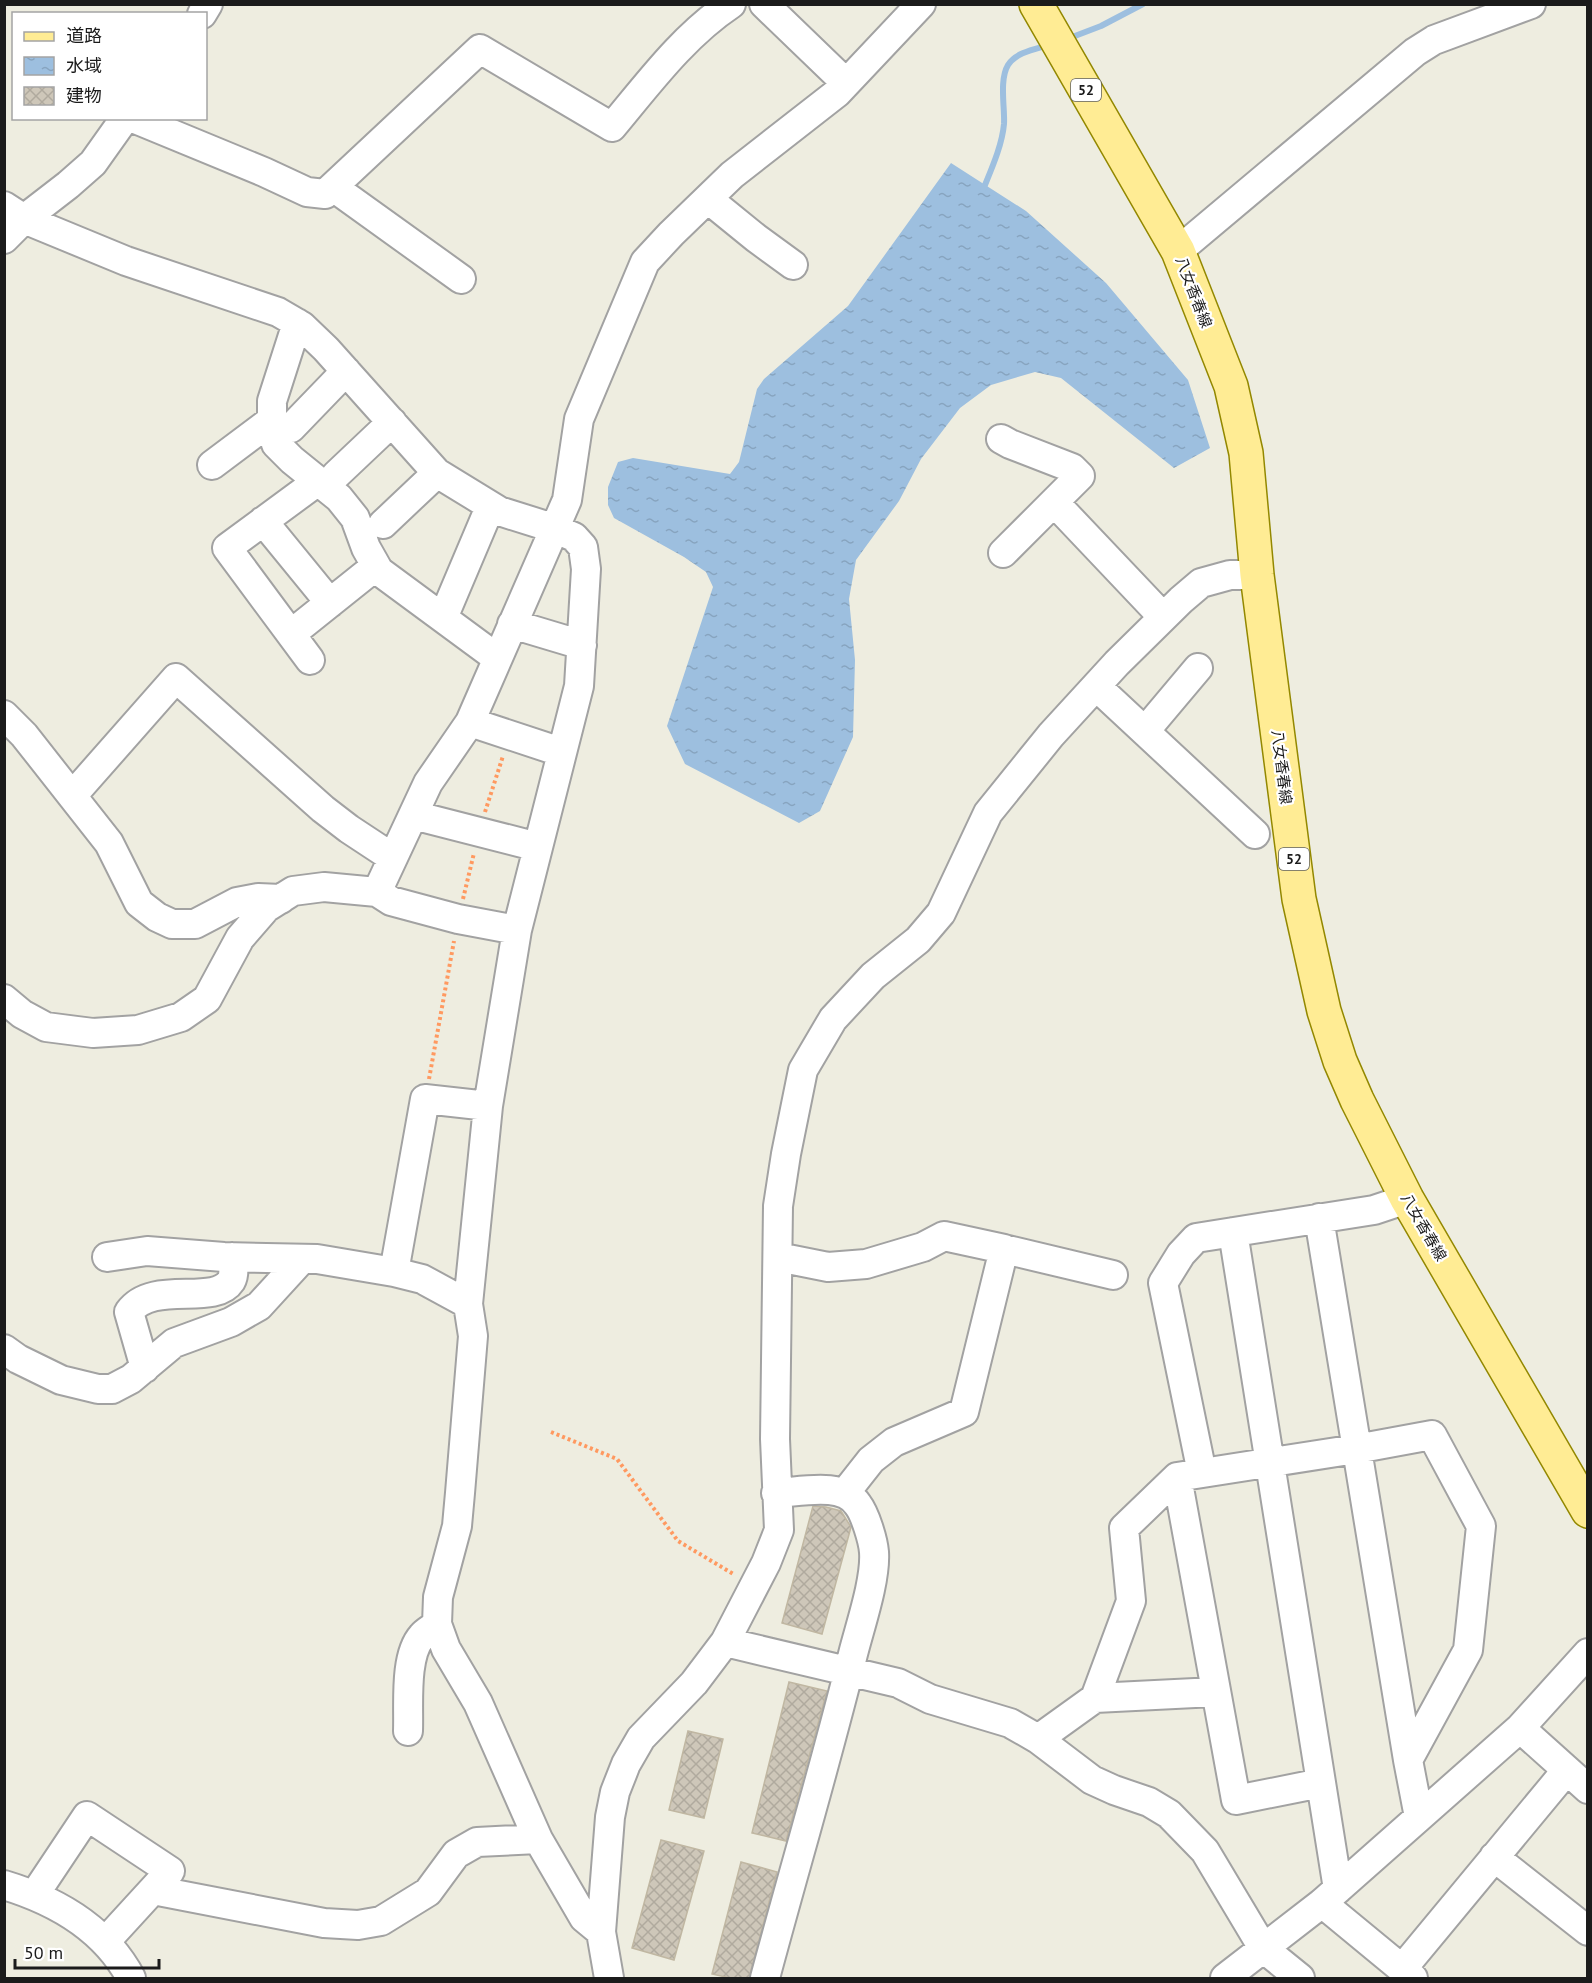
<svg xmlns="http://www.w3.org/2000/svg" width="1592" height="1983" font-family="'PT Sans','Noto Sans JP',sans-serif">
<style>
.water{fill:url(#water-ripples)}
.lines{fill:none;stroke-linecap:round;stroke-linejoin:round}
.stream{stroke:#9dbfdf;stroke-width:6}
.building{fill:url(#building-cross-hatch);stroke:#c0b7a2;stroke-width:1.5}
.minor-casing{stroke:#a2a2a2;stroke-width:32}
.major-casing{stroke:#938800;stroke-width:36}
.path{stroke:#ff9960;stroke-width:4;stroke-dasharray:3 3;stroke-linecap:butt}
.minor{stroke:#fff;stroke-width:28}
.major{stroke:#ffec94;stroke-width:33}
.labels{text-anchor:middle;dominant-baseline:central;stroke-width:4.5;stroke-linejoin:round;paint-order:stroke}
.shield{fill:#fff;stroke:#5f5f5f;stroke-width:1.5}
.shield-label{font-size:14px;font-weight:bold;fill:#1b1b1b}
.street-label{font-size:15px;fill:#1b1b1b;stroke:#fff}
</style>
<defs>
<pattern id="water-ripples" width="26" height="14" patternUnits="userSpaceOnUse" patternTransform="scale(1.5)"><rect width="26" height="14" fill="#9dbfdf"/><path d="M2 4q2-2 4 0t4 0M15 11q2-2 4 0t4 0" fill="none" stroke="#87a4bf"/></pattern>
<pattern id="building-cross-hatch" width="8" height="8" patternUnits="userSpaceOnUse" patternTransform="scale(1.5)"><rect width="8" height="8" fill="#cec7b9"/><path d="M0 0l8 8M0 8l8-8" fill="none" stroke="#b0aa9e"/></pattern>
</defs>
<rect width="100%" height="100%" fill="#eeede0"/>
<path class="water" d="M951,163L1026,211L1106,283L1188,380L1210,448L1174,468L1061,378L1035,372L991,385L960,408L921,459L899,501L856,560L849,599L855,660L853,737L820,811L799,823L685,764L667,726L713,587L706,572L684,557L614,518L608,505V487L618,462L633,458L730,474L739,462L757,389L764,379L848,306Z"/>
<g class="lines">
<path class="stream" d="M1067,39L1101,26L1143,4
M983,190C991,170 1002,146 1004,124C1005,108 999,80 1008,65C1016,52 1036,49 1049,45"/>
</g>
<path class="building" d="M813,1506L826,1507L841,1511L851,1527L822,1634L782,1623Z
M789,1682L827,1691L786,1841L752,1833Z
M688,1731L723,1739L704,1818L669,1810Z
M661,1840L704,1851L674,1960L632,1948Z
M741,1862L777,1872L749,1978H730L712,1974Z"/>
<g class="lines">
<defs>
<path id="minor" d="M764,4L846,83
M202,14L208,4
M133,118L264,172L307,192L325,194L480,49L612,127C648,84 683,36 731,4
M333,187L461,279
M708,199L756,238L793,265
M4,206L24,219L126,261L278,312L302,326L326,349L437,473L499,511L553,528L574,537L583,547L586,569L579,686L517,930L488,1106L468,1304L473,1336L460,1493L457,1526L438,1597L437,1624L446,1649L478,1703L538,1839L584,1918L601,1932
M4,239L24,219L68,185L93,163L125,118
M1178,251L1415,52L1434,40L1531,4
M297,323L272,401V427L276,444L292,460L339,498L355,518L366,548L379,571L497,658
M291,428L346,371
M1001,439L1010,444L1072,468L1080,476L1054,502
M212,465L272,420
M336,475L392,422
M263,521L330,603
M383,524L437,473
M1003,553L1054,502L1163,617
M443,618L490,507
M512,624L582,645
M291,634L376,566
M310,660L227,548L318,481
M1096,686L1255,834
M4,715L24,735L109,843L139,903L157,917L172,924H195L237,902L258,898L281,899
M470,722L561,752
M1145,731L1198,668
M72,796L176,678L323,809L349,829L393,858
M413,815L538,847
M377,892L428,783L470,722L567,500L579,419L645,262L671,234L732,175L837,93L921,4
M4,999L22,1014L46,1027L93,1033L138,1030L181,1017L207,999L240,938L266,908L293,891L324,887L377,892L391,901L458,919L517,930
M1319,1218L1408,1760L1419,1817
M1233,1232L1338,1889
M1004,1249L1113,1275
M107,1257L147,1251L224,1257L317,1259L394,1272
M778,1257L828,1267L866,1264L923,1247L944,1236L1004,1249L964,1412L894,1442L871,1460L845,1493
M468,1304L422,1279L394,1272L425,1099L488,1106
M4,1349L18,1359L61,1380L98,1389H112L131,1379L174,1343L231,1322L259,1306L302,1259
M145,1368L129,1312C153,1279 214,1307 231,1281C235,1274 233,1264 232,1257
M1202,1473L1163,1283L1181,1254L1196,1238L1374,1210L1407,1199
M1177,1477L1236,1800L1321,1783
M725,1642L898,1683L930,1699L1010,1723L1038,1739L1092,1780L1114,1790L1149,1802L1169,1814L1205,1851L1263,1948L1300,1978
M1095,1698L1215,1692
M1520,1728L1588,1789
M408,1731C409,1705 404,1656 422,1636C426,1631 433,1628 437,1624
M1038,1739L1095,1698L1131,1601L1124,1528L1177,1477L1356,1449L1432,1435L1481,1526L1468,1650L1408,1760
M1494,1857L1588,1931
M4,1885C57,1901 105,1929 131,1978
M153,1890L324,1923L358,1925L381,1921L428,1892L456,1854L477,1842L538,1839
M35,1894L87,1816L170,1871L105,1942
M1322,1903L1413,1978
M1402,1969L1566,1771
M609,1978L601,1932L610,1817L615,1792L626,1764L641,1738L694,1683L725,1642L766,1563L779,1530L775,1439L778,1206L786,1154L803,1070L833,1019L873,976L918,940L941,913L988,813L1051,735L1117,663L1181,600L1201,583L1230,575H1257
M765,1978C794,1870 826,1763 853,1654C860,1626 876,1580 874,1552C873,1540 865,1514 858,1505C843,1481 800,1492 776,1493
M1225,1978L1322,1903L1520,1728L1588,1653"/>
<path id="major" d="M1036,4L1178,251L1231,386L1246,453L1257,575L1299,899L1324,1011L1340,1061L1357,1100L1407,1199L1588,1511"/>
</defs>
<use href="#minor" class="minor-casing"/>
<use href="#major" class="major-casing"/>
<path class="path" d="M485,812L503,756
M463,899L474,853
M429,1079L454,941
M551,1432L617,1459L678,1541L735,1575"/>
<use href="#minor" class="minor"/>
<use href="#major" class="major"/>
</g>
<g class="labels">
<g class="shield">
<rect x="1071" y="79" width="30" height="22" rx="4.5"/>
<rect x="1279" y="848" width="30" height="22" rx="4.5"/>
</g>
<g class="shield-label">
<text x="1086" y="90">52</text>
<text x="1294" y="859">52</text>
</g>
<g class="street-label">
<text transform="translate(1194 292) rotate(69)">八女香春線</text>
<text transform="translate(1282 767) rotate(83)">八女香春線</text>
<text transform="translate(1424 1227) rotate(60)">八女香春線</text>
</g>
</g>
<rect width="1592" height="1983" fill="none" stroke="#1b1b1b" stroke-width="12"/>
<rect x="12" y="12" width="195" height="108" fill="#ffffff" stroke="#a4a4a4" stroke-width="1.5"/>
<rect x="24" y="32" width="30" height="9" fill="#ffec94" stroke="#a4a4a4" stroke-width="1.5"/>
<text x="66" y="42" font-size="18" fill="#1b1b1b">道路</text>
<rect x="24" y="57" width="30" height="18" fill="url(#water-ripples)" stroke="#a4a4a4" stroke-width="1.5"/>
<text x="66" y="72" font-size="18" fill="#1b1b1b">水域</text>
<rect x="24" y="87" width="30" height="18" fill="url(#building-cross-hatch)" stroke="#a4a4a4" stroke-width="1.5"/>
<text x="66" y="102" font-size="18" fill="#1b1b1b">建物</text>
<path d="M15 1959v9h144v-9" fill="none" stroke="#1b1b1b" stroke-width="3"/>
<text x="24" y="1959" font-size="18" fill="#1b1b1b" stroke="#ffffff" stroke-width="4.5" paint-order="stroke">50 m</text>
</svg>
